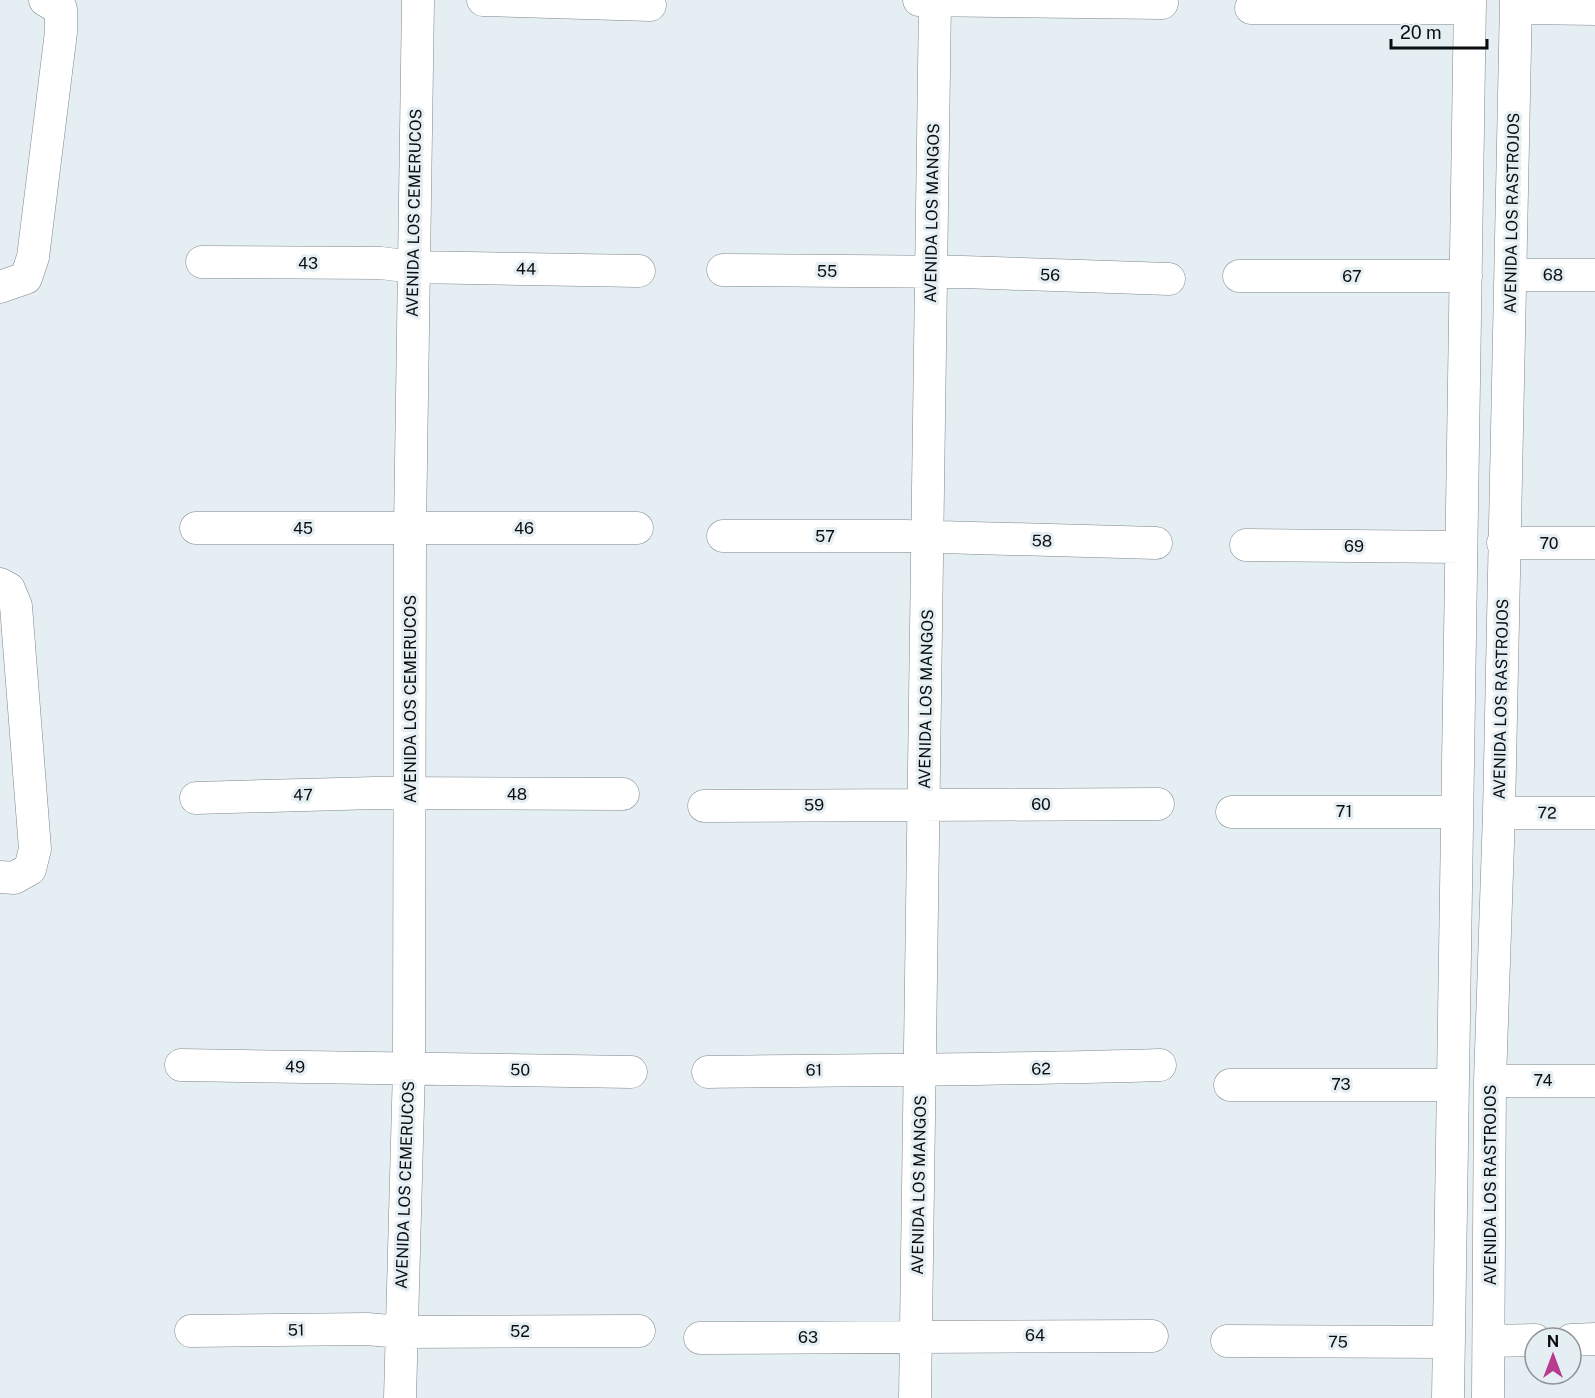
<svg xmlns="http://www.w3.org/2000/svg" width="1595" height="1398" font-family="'Public Sans',sans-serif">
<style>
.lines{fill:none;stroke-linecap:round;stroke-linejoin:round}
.minor-casing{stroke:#7f868b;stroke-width:33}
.minor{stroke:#fff;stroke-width:32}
.labels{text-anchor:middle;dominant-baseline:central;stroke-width:6;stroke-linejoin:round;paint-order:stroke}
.street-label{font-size:16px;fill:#0b0e10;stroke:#e5eef3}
</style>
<rect width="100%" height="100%" fill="#e5eef3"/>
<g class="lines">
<defs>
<path id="minor" d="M483,0L650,5
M919,0L1162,3
M1251,8H1470
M1516,8L1595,9
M202,262L381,263L413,267L639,271
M723,270L963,272L1169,279
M1511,275H1595
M1239,276H1466
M0,287L26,278L33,257L61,32V9L45,0
M196,528H637
M723,536H904L1156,543
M1503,543H1595
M1246,545L1461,547
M0,584L9,589L16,606L35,849L30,869L14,878L0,877
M196,798L375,793L623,794
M704,806L1158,804
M1232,812H1457
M1499,813H1595
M181,1065L631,1072
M708,1072C859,1070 1009,1070 1160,1065
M1490,1081H1595
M1230,1085H1453
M191,1331L367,1329L401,1332L639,1331
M700,1338L1152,1336
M1571,1340L1595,1339
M1227,1341L1449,1342
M1489,1341L1535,1340
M400,1398L409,1068L410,529L418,0
M915,1398L935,0
M1448,1398L1470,0
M1488,1398L1490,1081L1499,813L1516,0"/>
</defs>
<use href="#minor" class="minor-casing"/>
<use href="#minor" class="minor"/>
</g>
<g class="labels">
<g class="street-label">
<text transform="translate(414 213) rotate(-89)">AVENIDA LOS CEMERUCOS</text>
<text transform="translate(932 213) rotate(-89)">AVENIDA LOS MANGOS</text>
<text transform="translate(1512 213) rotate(-89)">AVENIDA LOS RASTROJOS</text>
<text x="308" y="263">43</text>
<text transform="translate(526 269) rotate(1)">44</text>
<text x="827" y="271">55</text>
<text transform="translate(1050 275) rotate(2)">56</text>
<text transform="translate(1553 275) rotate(1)">68</text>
<text x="1352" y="276">67</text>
<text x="303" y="528">45</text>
<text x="524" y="528">46</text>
<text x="825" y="536">57</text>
<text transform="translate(1042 541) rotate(1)">58</text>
<text x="1549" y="543">70</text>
<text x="1354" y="546">69</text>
<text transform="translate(410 699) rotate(-90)">AVENIDA LOS CEMERUCOS</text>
<text transform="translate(926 699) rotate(-89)">AVENIDA LOS MANGOS</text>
<text transform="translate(1501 699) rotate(-89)">AVENIDA LOS RASTROJOS</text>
<text x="517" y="794">48</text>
<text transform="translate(303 795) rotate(-2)">47</text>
<text x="1041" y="804">60</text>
<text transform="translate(814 805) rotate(-1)">59</text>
<text x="1344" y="811">71</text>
<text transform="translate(1547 813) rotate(1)">72</text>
<text transform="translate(295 1067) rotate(1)">49</text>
<text transform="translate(1041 1069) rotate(-2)">62</text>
<text transform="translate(520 1070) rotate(1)">50</text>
<text transform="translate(814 1070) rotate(-1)">61</text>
<text x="1543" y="1080">74</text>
<text x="1341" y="1084">73</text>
<text transform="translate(405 1185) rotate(-88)">AVENIDA LOS CEMERUCOS</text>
<text transform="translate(919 1185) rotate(-89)">AVENIDA LOS MANGOS</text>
<text transform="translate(1490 1185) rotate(-90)">AVENIDA LOS RASTROJOS</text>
<text transform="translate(296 1330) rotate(-1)">51</text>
<text x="520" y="1331">52</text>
<text x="1035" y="1335">64</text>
<text x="808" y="1337">63</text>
<text transform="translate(1338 1342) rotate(1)">75</text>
</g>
</g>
<g transform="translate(1553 1356)"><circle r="28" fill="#e5eef3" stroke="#8e9498" stroke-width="1.5"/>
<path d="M0-4.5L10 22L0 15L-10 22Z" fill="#b73c8f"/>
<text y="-9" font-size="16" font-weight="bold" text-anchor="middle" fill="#0b0e10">N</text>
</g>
<path d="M1391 39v9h96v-9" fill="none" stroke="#0b0e10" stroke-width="3"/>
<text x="1400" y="39" font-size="18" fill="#0b0e10" stroke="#e5eef3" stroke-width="4.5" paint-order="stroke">20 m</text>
</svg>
